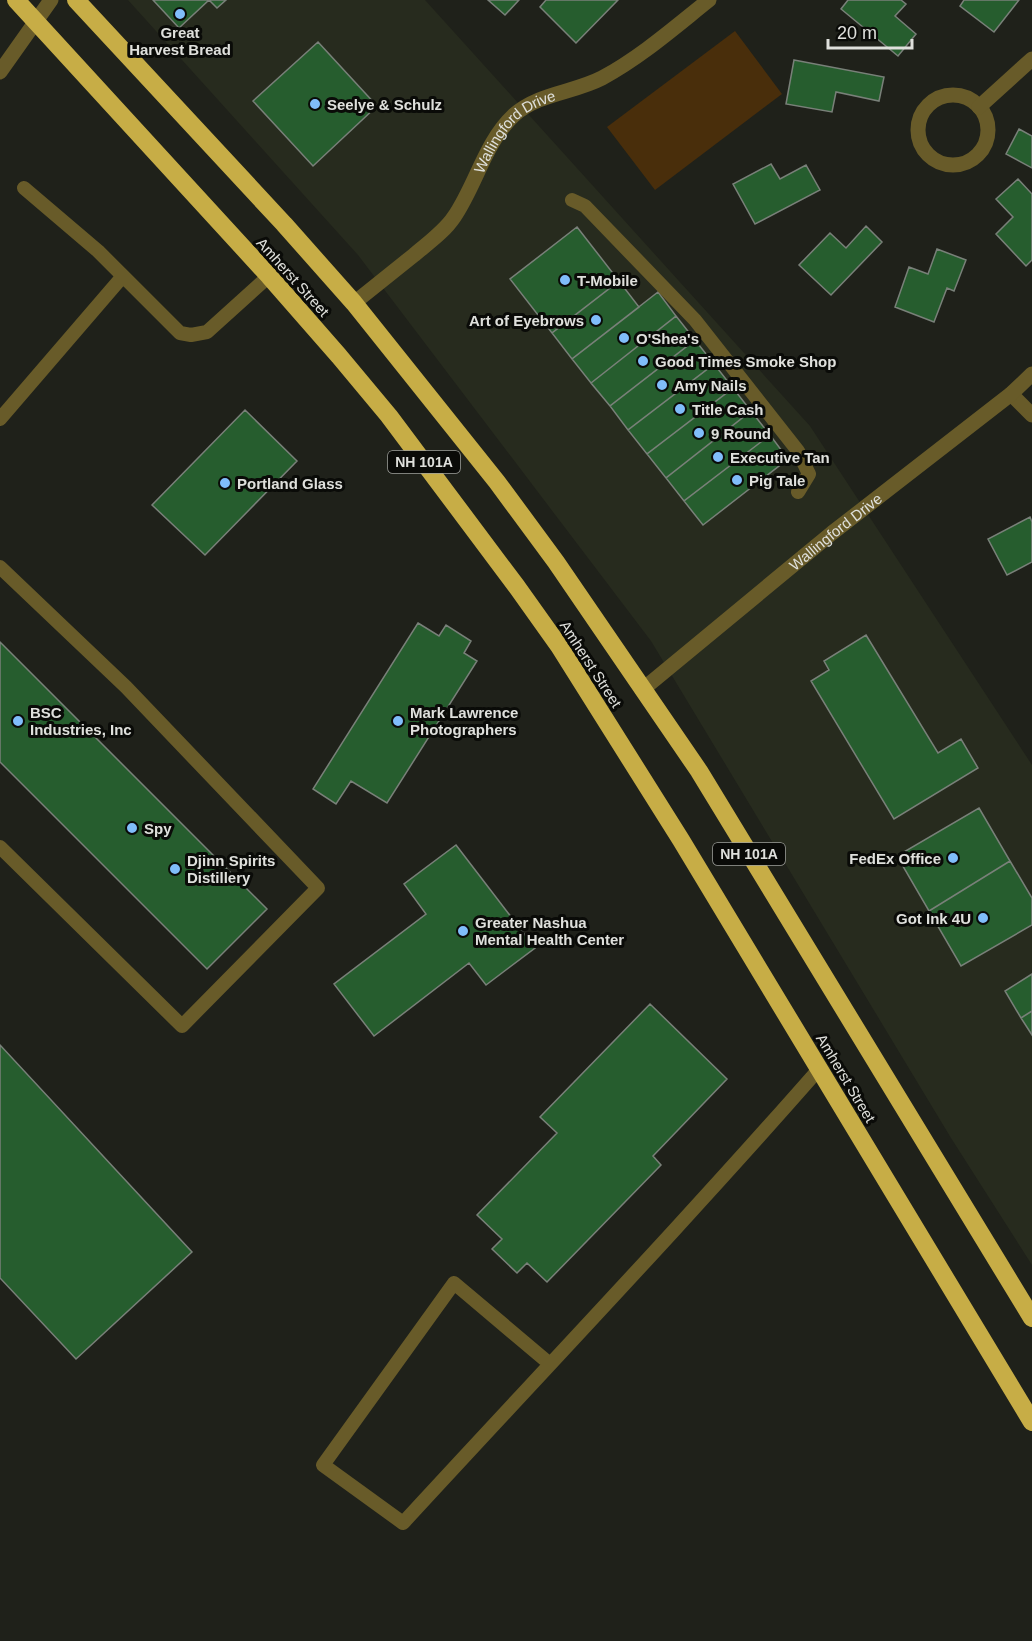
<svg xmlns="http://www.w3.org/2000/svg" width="1032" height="1641" font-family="Helvetica,sans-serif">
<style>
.built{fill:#272b1e}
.green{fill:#492e0b}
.building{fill:#265d2e;stroke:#798079;stroke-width:1.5}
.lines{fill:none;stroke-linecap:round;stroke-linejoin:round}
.lane{stroke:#685b29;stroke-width:14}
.street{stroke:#685b29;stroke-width:15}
.highway{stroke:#c7ad46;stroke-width:18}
.poi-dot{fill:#80bdfa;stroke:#0a0b08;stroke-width:2}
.labels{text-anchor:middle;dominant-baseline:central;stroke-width:6;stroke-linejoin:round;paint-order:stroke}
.shield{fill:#0a0b08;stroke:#9fa09c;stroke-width:1.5}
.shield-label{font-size:14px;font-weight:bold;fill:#dfe0dc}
.poi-label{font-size:15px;font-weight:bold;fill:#dfe0dc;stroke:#0a0b08;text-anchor:start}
.street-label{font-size:15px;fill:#dfe0dc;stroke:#0a0b08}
</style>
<rect width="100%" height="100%" fill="#1f211a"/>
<path class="built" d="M128,0H425L810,426L1032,765V1265L951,1138L651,641L358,255Z"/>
<path class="green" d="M735,31L782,94L655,190L607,127Z"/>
<path class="building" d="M153,0H209L179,28Z
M209,0H226L217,8Z
M488,0H519L505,15Z
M546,0H618L576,43L540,7Z
M848,0H901L906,4L895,16L916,34L898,56L841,9Z
M964,0H1019L994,32L960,6Z
M318,42L377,106L313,166L253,101Z
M794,60L884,77L879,101L836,92L832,112L786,104Z
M1019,129L1032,136V168L1006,154Z
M771,164L780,179L806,165L820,190L755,224L733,184Z
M1018,179L1032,194V260L1026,266L996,234L1013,217L996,199Z
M866,226L882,242L831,295L799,265L830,233L846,248Z
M577,227L619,281L552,333L510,279Z
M937,249L966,260L954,291L947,288L934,322L895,307L909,267L928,274Z
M619,281L639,307L572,359L552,333Z
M658,292L676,316L591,383L572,359Z
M676,316L695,340L610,406L591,383Z
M695,340L714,364L628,430L610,406Z
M714,364L733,388L647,454L628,430Z
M733,388L751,411L666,478L647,454Z
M245,410L297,461L205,555L152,505Z
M751,411L770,435L684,501L666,478Z
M770,435L788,459L703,525L684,501Z
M1030,517L1032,522V562L1007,575L988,539Z
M418,623L439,636L446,625L471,641L464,653L477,661L387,803L351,781L336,804L313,789Z
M866,635L938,753L961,739L978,768L894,819L811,681L829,670L824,661Z
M0,642L267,909L207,969L0,762Z
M979,808L1010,861L929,911L897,856Z
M456,845L535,948L486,985L469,963L374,1036L334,984L426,914L404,884Z
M1010,861L1032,898V925L961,966L929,911Z
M1032,974V1011L1021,1018L1005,991Z
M650,1004L727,1079L653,1156L661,1165L547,1282L527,1263L517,1273L492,1249L502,1239L477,1215L557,1133L540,1117Z
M1032,1011V1035L1021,1018Z
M0,1045L192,1252L76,1359L0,1278Z"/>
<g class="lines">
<path class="lane" d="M24,188L98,251L123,276
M572,200L585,206L695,320L798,451L809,474L798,492
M0,419L123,276L180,333L191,335L207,332L269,276
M0,567L126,687L318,888L182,1026L0,847
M550,1364L454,1283L323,1465L403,1523C542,1372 684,1223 819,1069"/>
<g class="street">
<path d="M0,72L51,0"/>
<circle cx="953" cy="130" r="35"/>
<path d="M979,107L1032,59"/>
<path id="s1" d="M354,303C374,287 394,271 414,255C428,243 444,232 454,217C476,185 485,142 514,115C539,93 573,93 602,78C641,57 675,27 709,0"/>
<path d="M1011,394L1032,415"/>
<path id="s2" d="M642,690L832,533L1011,394L1032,374"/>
</g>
<path class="highway" d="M16,0L269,276L339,356L389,416L517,587L559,646L681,840L1032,1422
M76,0L284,224L354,303L497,482L556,562L699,771L1032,1318"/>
</g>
<g class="poi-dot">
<circle cx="180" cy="14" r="6"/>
<circle cx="315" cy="104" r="6"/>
<circle cx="565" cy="280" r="6"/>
<circle cx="596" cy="320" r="6"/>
<circle cx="624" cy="338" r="6"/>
<circle cx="643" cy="361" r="6"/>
<circle cx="662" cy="385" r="6"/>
<circle cx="680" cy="409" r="6"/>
<circle cx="699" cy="433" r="6"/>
<circle cx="718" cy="457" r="6"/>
<circle cx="737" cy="480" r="6"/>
<circle cx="225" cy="483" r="6"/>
<circle cx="18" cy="721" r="6"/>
<circle cx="398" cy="721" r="6"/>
<circle cx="132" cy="828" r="6"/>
<circle cx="953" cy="858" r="6"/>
<circle cx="175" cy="869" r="6"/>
<circle cx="983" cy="918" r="6"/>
<circle cx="463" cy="931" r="6"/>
</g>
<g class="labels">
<g class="shield">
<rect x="388" y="451" width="72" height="22" rx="4.5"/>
<rect x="713" y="843" width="72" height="22" rx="4.5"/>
</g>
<g class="shield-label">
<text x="424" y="462">NH 101A</text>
<text x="749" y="854">NH 101A</text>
</g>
<g class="poi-label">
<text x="180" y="32" text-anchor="middle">Great<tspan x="180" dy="17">Harvest Bread</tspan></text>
<text x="327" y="104">Seelye &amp; Schulz</text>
<text x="577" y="280">T-Mobile</text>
<text x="584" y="320" text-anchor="end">Art of Eyebrows</text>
<text x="636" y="338">O'Shea's</text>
<text x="655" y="361">Good Times Smoke Shop</text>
<text x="674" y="385">Amy Nails</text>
<text x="692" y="409">Title Cash</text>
<text x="711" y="433">9 Round</text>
<text x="730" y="457">Executive Tan</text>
<text x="749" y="480">Pig Tale</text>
<text x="237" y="483">Portland Glass</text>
<text x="30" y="712">BSC<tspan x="30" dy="17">Industries, Inc</tspan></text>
<text x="410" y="712">Mark Lawrence<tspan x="410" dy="17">Photographers</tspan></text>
<text x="144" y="828">Spy</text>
<text x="941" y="858" text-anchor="end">FedEx Office</text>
<text x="187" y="860">Djinn Spirits<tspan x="187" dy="17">Distillery</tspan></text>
<text x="971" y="918" text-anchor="end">Got Ink 4U</text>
<text x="475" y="922">Greater Nashua<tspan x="475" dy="17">Mental Health Center</tspan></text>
</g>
<g class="street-label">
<text stroke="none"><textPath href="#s1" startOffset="240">Wallingford Drive</textPath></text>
<text transform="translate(293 277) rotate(48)">Amherst Street</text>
<text stroke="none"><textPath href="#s2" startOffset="250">Wallingford Drive</textPath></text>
<text transform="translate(591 664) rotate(57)">Amherst Street</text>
<text transform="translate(846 1078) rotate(59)">Amherst Street</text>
</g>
</g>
<path d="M828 39v9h84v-9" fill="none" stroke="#dfe0dc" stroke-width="3"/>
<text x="837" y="39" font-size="18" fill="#dfe0dc" stroke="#0a0b08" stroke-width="4.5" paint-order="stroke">20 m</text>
</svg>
